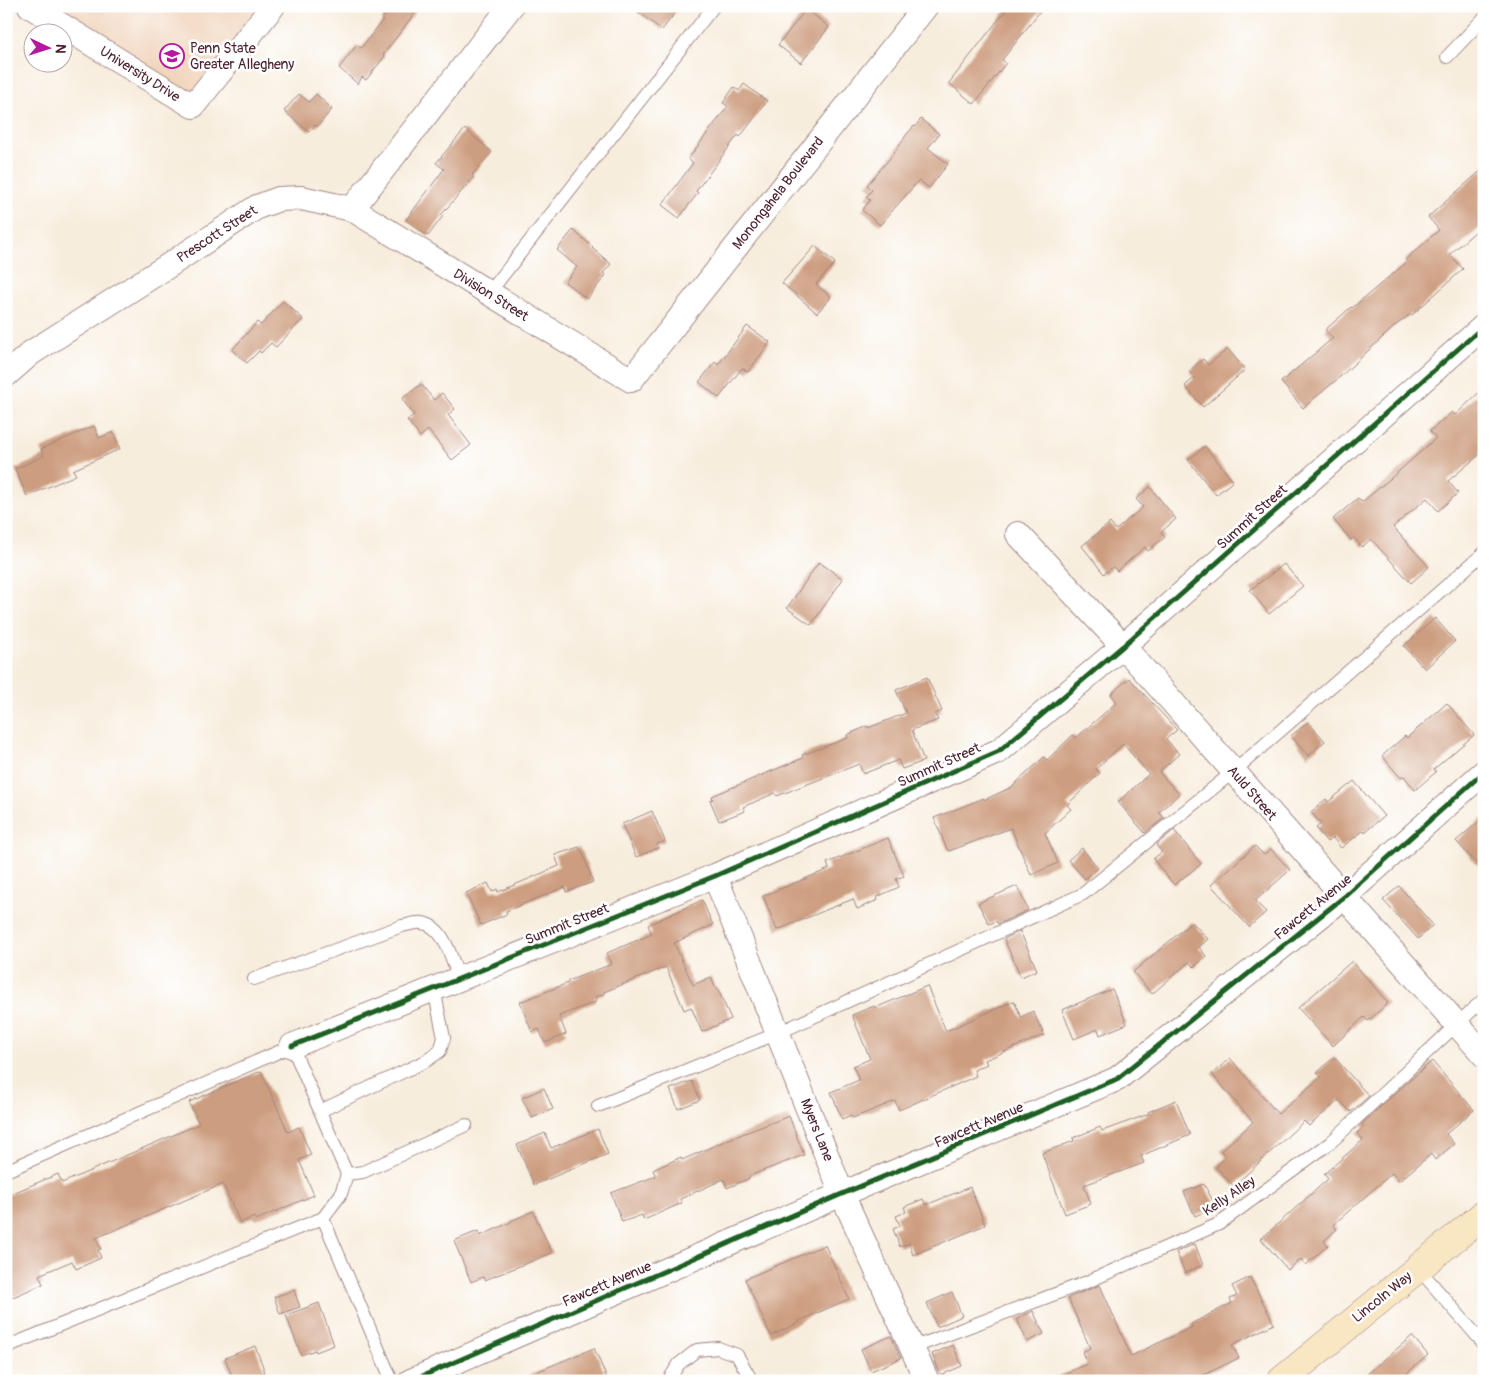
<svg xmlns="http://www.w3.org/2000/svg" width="1490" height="1387" font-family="Pangolin,sans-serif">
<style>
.built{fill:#f1d5bd}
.building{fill:#cd9d7f}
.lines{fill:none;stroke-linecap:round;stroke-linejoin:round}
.lane-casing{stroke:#a08684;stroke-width:14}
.street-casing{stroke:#a08684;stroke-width:26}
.secondary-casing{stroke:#a08684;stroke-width:29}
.lane{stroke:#fff;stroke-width:12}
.street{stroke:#fff;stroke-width:24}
.secondary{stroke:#f9e7c3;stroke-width:28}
.cycleway-casing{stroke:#fff;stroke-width:8}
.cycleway{stroke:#1b5e20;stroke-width:5}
.labels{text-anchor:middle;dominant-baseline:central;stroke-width:5;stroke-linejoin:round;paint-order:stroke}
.poi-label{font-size:14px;fill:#4a1f2b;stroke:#fff;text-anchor:start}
.street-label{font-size:14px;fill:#4a1f2b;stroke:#fff}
</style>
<rect width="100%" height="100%" fill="#fff"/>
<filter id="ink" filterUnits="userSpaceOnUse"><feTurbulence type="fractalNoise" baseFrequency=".02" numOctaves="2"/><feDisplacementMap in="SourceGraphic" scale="10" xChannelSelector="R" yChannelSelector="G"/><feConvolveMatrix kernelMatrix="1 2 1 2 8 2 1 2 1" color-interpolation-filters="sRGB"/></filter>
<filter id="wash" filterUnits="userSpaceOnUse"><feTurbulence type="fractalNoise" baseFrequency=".0096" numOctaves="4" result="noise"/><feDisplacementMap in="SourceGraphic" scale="20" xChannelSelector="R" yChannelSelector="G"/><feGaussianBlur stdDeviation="1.12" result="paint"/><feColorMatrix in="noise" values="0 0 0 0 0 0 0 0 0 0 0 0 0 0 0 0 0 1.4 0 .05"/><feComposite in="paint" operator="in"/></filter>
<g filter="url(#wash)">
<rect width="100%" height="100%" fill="#f7eddd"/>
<path class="built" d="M30,6H273L193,106Z"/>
<g id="blocks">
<path class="building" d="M391,6H420L383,55L385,56L366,80L362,77L358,84L339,68L357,45L361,48L383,20L382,19Z
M630,6H680L662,30Z
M1009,6H1044L1002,60L1006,63L974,104L949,83Z
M806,9L829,27L801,63L778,45Z
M744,84L767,101L740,137L738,135L696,191L698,193L679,218L662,205L693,163L688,159L728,106L723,103L734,87L739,91Z
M299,94L309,102L316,94L332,109L317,127L315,125L309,132L284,111Z
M921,119L939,134L928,148L948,164L929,188L919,180L880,225L862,210L870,200L866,197L872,190L867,185L890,158L907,134L914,126L915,127Z
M465,129L492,152L472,175L474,177L441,215L443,216L428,236L406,220L444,169L436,163Z
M1484,168V224L1450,254L1463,269L1412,315L1411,314L1396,325L1341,376L1303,408L1281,382L1333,338L1325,330L1351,307L1352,308L1407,262L1405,260L1439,230L1428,217Z
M573,230L593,247L592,248L611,264L603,273L606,275L587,299L565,282L577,267L557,250Z
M815,246L835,263L816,284L831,297L817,313L782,283Z
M283,301L303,319L276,347L271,343L261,353L259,351L247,363L232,350L257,322L261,325Z
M747,326L770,342L748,372L742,368L719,398L699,382L715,362L718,365Z
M1228,349L1245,370L1203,407L1185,386L1195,377L1189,371L1203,359L1208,365Z
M421,384L434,400L442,393L455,409L448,415L471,445L452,460L428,430L420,437L407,420L414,415L402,399Z
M1484,388V451L1448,481L1458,493L1438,511L1427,498L1393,527L1429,567L1411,583L1371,539L1362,547L1354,538L1351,540L1333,519L1358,498L1362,502L1390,479L1436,438L1430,431L1452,412L1455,415Z
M94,426L99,438L113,432L120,449L73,470L76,475L27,496L15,469L44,456L41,449Z
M1205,446L1233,481L1216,495L1188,460Z
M1150,487L1176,519L1161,532L1165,537L1148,551L1145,547L1117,571L1113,567L1104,574L1082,546L1110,523L1116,530L1143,507L1136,499Z
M819,562L843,579L811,625L787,608Z
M1284,564L1303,586L1269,614L1250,590Z
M1435,618L1455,641L1425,669L1404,646Z
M927,677L942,711L935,714L938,720L912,730L924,761L902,769L898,760L863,774L859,764L777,796L775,793L743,807L745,811L719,821L710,800L713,799L712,796L803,758L802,755L848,738L847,735L868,726V728L906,713L896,690Z
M1129,678L1177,730L1166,739L1179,754L1159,772L1179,794L1159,812L1164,818L1145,833L1118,802L1149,774L1123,744L1096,769L1100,773L1067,805L1071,809L1045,833L1058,863L1031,875L1011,828L949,851L947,849L934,818L984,798V800L1012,787L1044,757L1047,760L1073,735L1076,738L1117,702L1111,694Z
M1447,703L1474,735L1434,769L1436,772L1415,790L1404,776L1401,778L1382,756L1405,736L1407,738Z
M1308,722L1325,741L1308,756L1291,736Z
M1354,781L1384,816L1365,832L1364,830L1341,848L1333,838L1327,842L1316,828L1321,824L1311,812L1326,799L1328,802Z
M652,811L665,841L657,844L658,848L636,857L622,824Z
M1484,817V872L1456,841Z
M1174,830L1201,864L1174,885L1153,859L1162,852L1156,845Z
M888,838L904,876L896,879L899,887L877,897L878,900L857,909L853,899L777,930L763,896L829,869L827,863Z
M1255,846L1264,855L1271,849L1290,870L1255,901L1266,912L1249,927L1211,885Z
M579,847L581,851H582L593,882L566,892L565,887L506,911L507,914L481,925L466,893L488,883L492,892L497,889L498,892L559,866L555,855Z
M1082,848L1098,868L1085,879L1068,860Z
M1017,886L1028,910L998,924L996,921L989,924L978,903Z
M1399,886L1433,925L1418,939L1383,900Z
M702,900L713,925L674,943L693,985L711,977L715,987H717L731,1019L702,1032L691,1007L684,1010L666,967L604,992V994L595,997L596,1002L559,1016L566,1034L545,1043L539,1029L532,1032L520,1002L568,983V981L612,964L607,953L652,934L648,925Z
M1192,922L1208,939L1199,947L1206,956L1194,967L1189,962L1152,994L1133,972Z
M1020,931L1037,970L1021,977L1004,939Z
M1352,961L1388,1003L1368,1021L1364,1017L1333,1046L1298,1008Z
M927,986L946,1031L1014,1001L1021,1017L1033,1011L1044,1035L985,1060L987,1064L974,1070L976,1076L899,1110L895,1101L853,1118L851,1115L842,1119L831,1092L859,1080L853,1066L870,1059L852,1015L874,1006L875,1008Z
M1112,989L1127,1024L1100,1035L1098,1029L1074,1039L1062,1010Z
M1334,1057L1369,1096L1351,1112L1339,1100L1309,1126L1304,1121L1234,1186L1216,1167L1226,1157L1221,1151L1253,1122L1212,1074L1230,1058L1278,1114L1316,1081L1321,1077L1317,1073Z
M1432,1061L1474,1110L1446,1134L1454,1144L1435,1160L1431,1154L1399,1181L1392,1173L1333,1225L1337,1229L1324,1241L1328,1245L1306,1265L1301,1259L1288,1270L1261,1239L1328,1179L1324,1174L1363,1140L1357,1133L1364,1127L1362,1124L1399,1090Z
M261,1071L288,1132L299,1127L311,1155L299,1160L314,1195L256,1220L254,1217L240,1223L223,1184L96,1238L101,1249L98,1250L101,1258L76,1269L72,1261L39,1275L43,1284L6,1300V1196L58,1174L62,1183L199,1124L189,1102Z
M692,1081L700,1100L678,1109L670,1089Z
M544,1088L553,1109L532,1118L522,1098Z
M1176,1100L1190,1135L1141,1156L1144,1163L1084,1185L1091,1204L1065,1214L1042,1153L1074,1141L1073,1138L1100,1127L1102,1131L1149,1114L1148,1112Z
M789,1116L804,1155L749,1176L750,1178L727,1188L724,1179L680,1199L682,1203L644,1220L642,1215L622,1222L611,1193L656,1176L653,1170L681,1157L682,1160L727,1140Z
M598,1129L608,1154L534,1185L517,1145L545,1133L551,1148Z
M1204,1184L1216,1207L1195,1216L1184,1192Z
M970,1187L985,1225L913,1255L909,1243L900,1247L893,1229L900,1226L896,1216L906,1212L904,1207L923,1199L926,1205Z
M533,1211L552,1253L485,1280L483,1277L471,1282L454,1241L478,1231L480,1236L511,1222V1221Z
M1195,1244L1203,1265L1185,1273L1176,1252Z
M825,1245L849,1299L799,1321L800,1322L771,1336L745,1279Z
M1250,1277L1274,1324L1232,1345L1239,1358L1191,1381H1047L1087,1364L1082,1352L1090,1348L1068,1298L1100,1285L1131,1356L1192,1327L1191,1324L1232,1303L1230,1299L1237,1296L1232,1286Z
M294,1290L300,1307L280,1314L274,1297Z
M952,1292L962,1316L937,1327L927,1303Z
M319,1303L334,1345L316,1352L315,1350L301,1355L286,1315Z
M1033,1311L1044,1334L1027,1342L1017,1319Z
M891,1336L901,1358L871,1371L861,1349Z
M1412,1336L1428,1355L1398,1381H1359Z
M953,1345L962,1366L941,1375L932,1354Z
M255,1346L265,1372L255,1376L256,1381H234L225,1358Z
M594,1348L608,1381H517V1380Z"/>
</g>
</g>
<g filter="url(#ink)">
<use href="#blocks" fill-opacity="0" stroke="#a08684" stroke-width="1"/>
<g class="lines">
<defs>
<path id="lane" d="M1447,57L1484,18
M489,293L714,6
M254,979L402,926C408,925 416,922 422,923C445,926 452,960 459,979
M598,1106L778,1033L1083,894L1233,772L1484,553
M320,1111L426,1061L440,1051L444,1038L434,989
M6,1171L292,1046L347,1174L341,1194L323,1218L6,1347
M347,1174L363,1172L466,1125
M323,1218L392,1381
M1418,1268L1484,1344
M912,1348L1087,1282L1219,1224L1330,1143L1484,999
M668,1381L679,1364L697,1350L718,1348L737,1355L752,1381"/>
<path id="street" d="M30,6L193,106L273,6
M352,209L631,380L926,6
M6,375L31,353L171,264L257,207L279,199L301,198L352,209L511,6
M1018,534L1123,646L1484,1055
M715,876L842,1194L927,1381
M292,1046L715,876L999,751L1123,646L1484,326
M411,1381L842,1194L1117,1079L1344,897L1484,772"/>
<path id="secondary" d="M1281,1381L1484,1214"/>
</defs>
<use href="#lane" class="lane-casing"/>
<use href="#street" class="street-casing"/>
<use href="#secondary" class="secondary-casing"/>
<use href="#lane" class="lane"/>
<use href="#street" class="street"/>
<use href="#secondary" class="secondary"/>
<defs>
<path id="cycleway" d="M292,1046L715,876L999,751L1123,646L1484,326
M411,1381L842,1194L1117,1079L1344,897L1484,772"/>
</defs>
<use href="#cycleway" class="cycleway-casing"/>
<use href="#cycleway" class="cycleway"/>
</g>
</g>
<defs>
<symbol id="university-ring" viewBox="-11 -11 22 22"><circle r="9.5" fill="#fff" stroke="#b5179e" stroke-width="1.5"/><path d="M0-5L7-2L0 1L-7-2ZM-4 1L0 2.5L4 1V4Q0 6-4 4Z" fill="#b5179e"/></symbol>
</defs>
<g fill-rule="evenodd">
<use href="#university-ring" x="158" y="42" width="28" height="28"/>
</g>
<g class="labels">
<g class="poi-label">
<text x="190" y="48">Penn State<tspan x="190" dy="16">Greater Allegheny</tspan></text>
</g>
<g class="street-label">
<text transform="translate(140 74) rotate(32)">University Drive</text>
<text transform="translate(778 193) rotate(-52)">Monongahela Boulevard</text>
<text transform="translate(217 234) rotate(-33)">Prescott Street</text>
<text transform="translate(491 295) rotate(32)">Division Street</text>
<text transform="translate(1252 517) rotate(-42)">Summit Street</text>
<text transform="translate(939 765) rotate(-24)">Summit Street</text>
<text transform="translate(1252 793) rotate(49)">Auld Street</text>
<text transform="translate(1313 907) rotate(-39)">Fawcett Avenue</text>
<text transform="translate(567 924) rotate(-22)">Summit Street</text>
<text transform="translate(979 1125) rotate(-23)">Fawcett Avenue</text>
<text transform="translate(817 1130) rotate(68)">Myers Lane</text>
<text transform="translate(1229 1196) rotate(-34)">Kelly Alley</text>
<text transform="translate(607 1284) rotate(-23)">Fawcett Avenue</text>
<text transform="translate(1382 1297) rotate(-39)">Lincoln Way</text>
</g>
</g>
<rect width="1490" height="1387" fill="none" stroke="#fff" stroke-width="25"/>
<g transform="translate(48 48) rotate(94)"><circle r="24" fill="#ffffff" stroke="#b7a5aa"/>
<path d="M0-4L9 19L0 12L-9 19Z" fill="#b5179e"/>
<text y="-8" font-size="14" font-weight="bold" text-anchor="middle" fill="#4a1f2b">N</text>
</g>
</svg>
